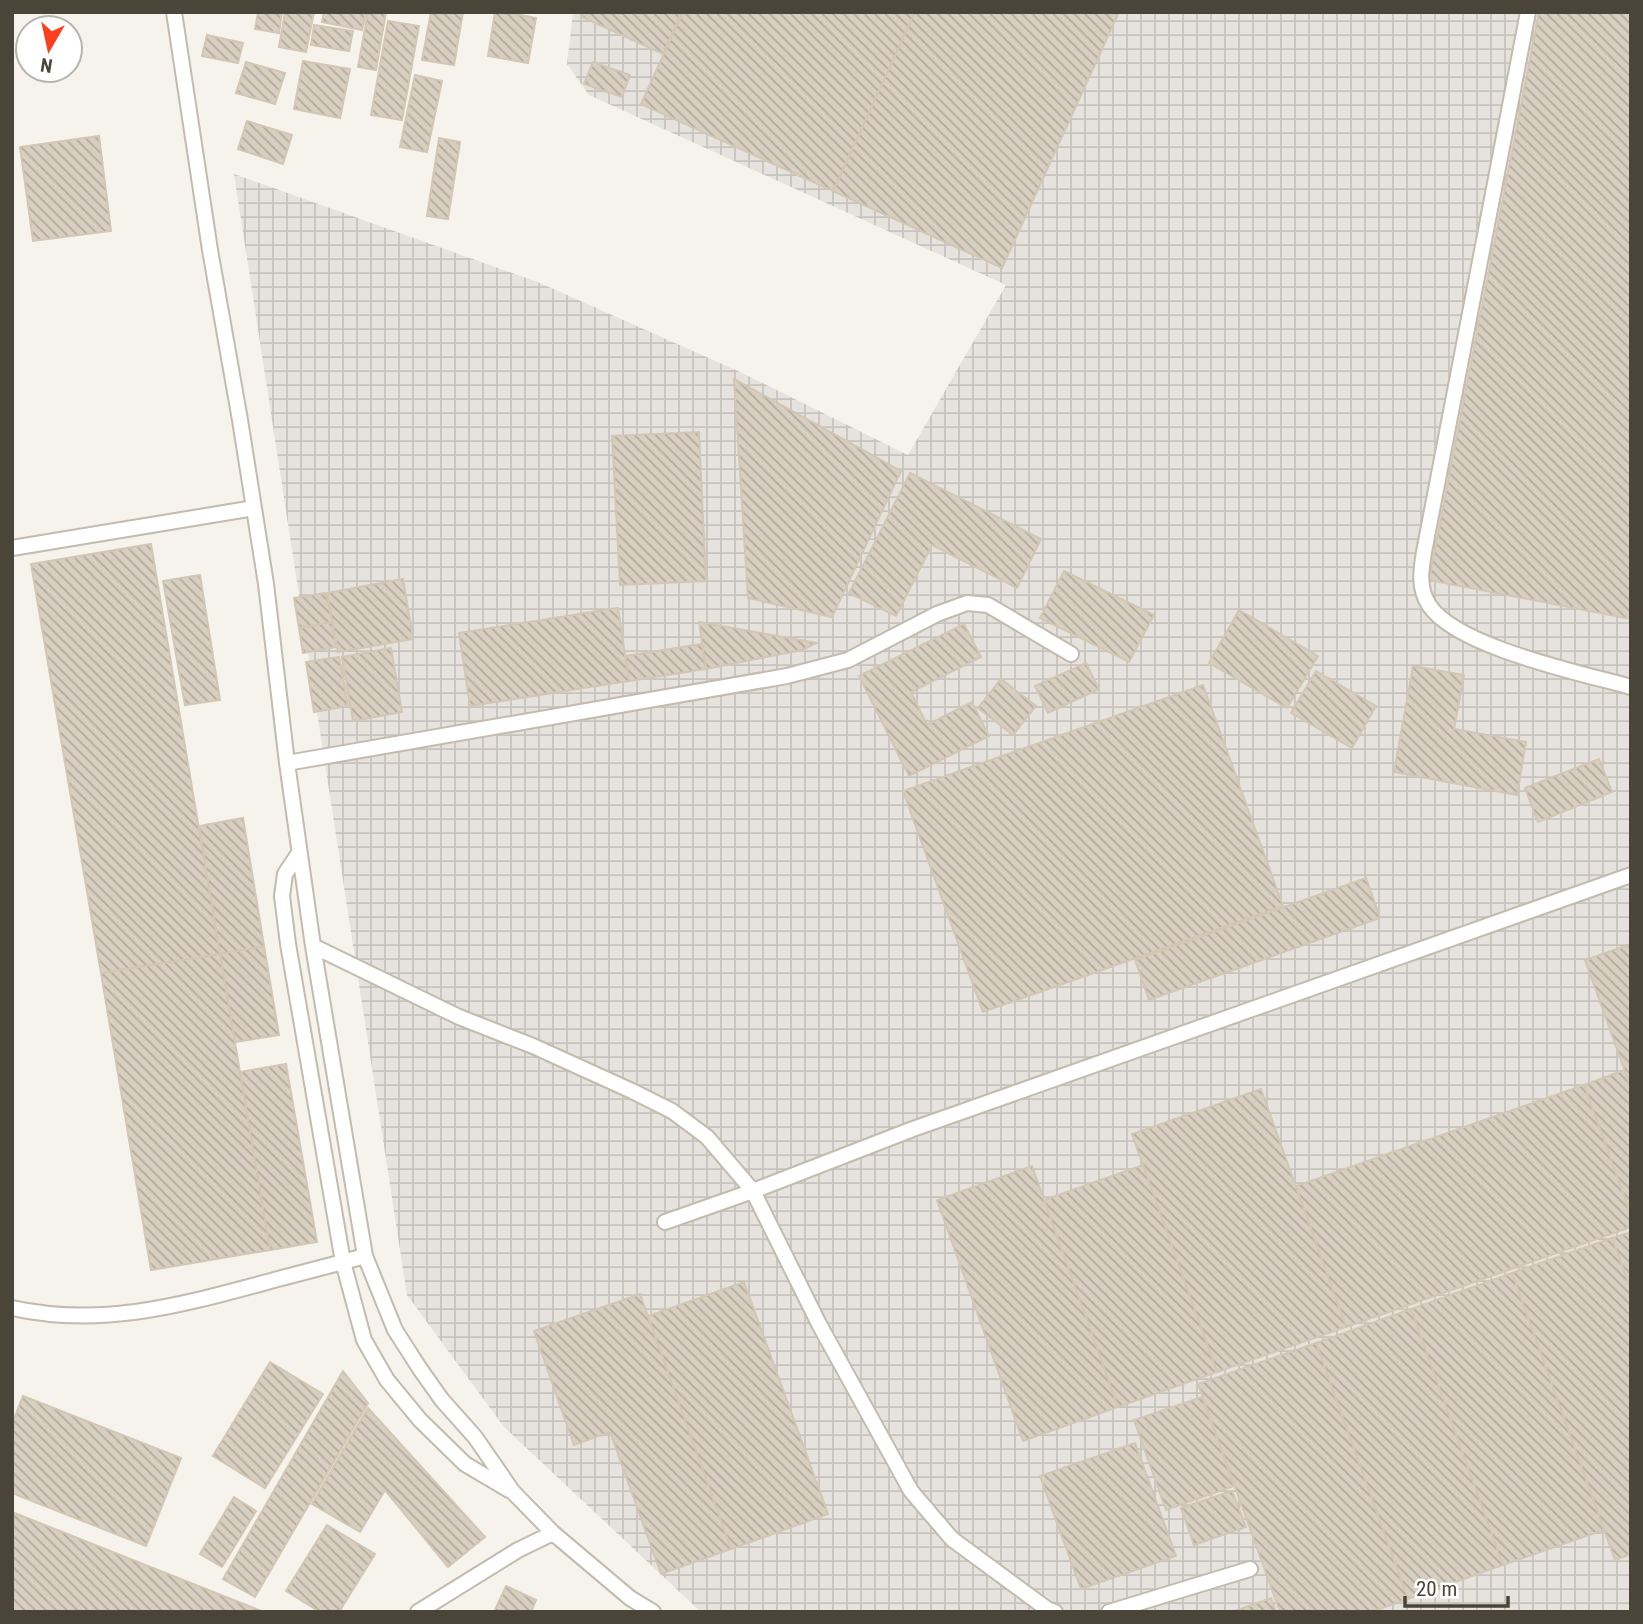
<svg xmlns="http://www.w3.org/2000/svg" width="1643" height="1624" font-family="'Roboto Condensed',sans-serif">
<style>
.industrial{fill:url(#industrial-grid)}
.building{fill:url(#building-back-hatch);stroke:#d3c7b4;stroke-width:2}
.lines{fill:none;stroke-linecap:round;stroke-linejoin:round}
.service-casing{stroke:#c2bbae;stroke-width:18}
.service{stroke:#fff;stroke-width:14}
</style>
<defs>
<pattern id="industrial-grid" width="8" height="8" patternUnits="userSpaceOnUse" patternTransform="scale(1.75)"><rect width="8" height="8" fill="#e6e2dd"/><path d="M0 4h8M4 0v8" fill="none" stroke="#c7c3be"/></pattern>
<pattern id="building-back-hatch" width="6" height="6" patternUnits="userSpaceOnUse" patternTransform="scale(1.75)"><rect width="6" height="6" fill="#d8cfc1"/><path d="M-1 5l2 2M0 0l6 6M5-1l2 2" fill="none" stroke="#b1aa9e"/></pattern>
</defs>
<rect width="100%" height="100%" fill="#f6f3ec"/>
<path class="industrial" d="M573,12H1631V1612H701L504,1427L407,1295L234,174L540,283L738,371L908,455L1006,285L589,95L567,64Z"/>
<path class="building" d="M258,12H282L279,33L255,29Z
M285,12H314L306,52L279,47Z
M324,12H366L362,30L322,22Z
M368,12H386L376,70L358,67Z
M431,12H463L454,65L422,60Z
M495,12H505L536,18L528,63L488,56Z
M584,12H682L663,54L582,17Z
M683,12H915L833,191L641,104Z
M915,12H1119L1002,268L833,191Z
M1539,12H1631V619L1429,580Z
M388,21L419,26L402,120L371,115Z
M314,25L353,31L349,51L311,45Z
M207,35L243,43L238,63L202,56Z
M303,61L350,69L340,118L294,109Z
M246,62L285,73L275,104L236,93Z
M593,62L630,75L622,97L584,84Z
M415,75L442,81L427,152L400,147Z
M247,121L292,135L283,164L238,149Z
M99,136L111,231L33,241L20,147Z
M439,138L460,142L448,219L427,216Z
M734,379L901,471L832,617L748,598Z
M699,432L706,581L620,585L612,436Z
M910,473L1041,539L1017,588L932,545L896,616L849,593Z
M151,544L220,954L101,973L31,564Z
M1064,571L1154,615L1129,662L1040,618Z
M200,575L220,700L185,705L163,581Z
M403,579L413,639L338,652L327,593Z
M326,593L332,622L299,628L294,598Z
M618,608L629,681L470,706L459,633Z
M1239,610L1318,656L1287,708L1209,663Z
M332,622L336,647L303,653L299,628Z
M699,622L817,643L802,650L706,669Z
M964,624L981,657L911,692L927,725L972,702L989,736L909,776L859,676Z
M702,644L706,669L629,681L625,656Z
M391,648L402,712L353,721L342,657Z
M339,657L348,706L314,712L306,662Z
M1086,663L1099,689L1048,713L1035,686Z
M1413,666L1464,675L1454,729L1526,742L1517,795L1394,772Z
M1316,671L1376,706L1352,748L1291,713Z
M1001,679L1036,706L1013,735L978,708Z
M1203,685L1283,906L983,1012L903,791Z
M1599,759L1612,792L1538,822L1525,788Z
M243,818L264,946L220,954L199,826Z
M1366,878L1380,918L1149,1000L1135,960Z
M1631,944V1088L1585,960Z
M264,946L279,1035L235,1042L220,954Z
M220,954L270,1250L151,1270L101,973Z
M286,1064L317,1242L270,1250L240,1072Z
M1624,1070L1631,1088V1215L1584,1085Z
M1584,1085L1631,1215V1227L1346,1327L1296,1186Z
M1261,1089L1346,1327L1217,1372L1132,1134Z
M1143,1165L1217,1372L1118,1407L1044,1200Z
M1032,1166L1118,1407L1023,1441L937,1200Z
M1631,1232V1290L1612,1238Z
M1612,1238L1631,1290V1554L1615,1560L1512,1273Z
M1512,1273L1604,1530L1503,1565L1411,1309Z
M744,1282L828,1514L731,1549L648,1316Z
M640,1294L731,1549L661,1574L610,1432L574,1445L534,1331Z
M1411,1309L1503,1565L1408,1599L1316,1343Z
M1316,1343L1408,1599L1371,1612H1280L1198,1384Z
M270,1362L323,1394L265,1488L213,1456Z
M343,1371L368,1403L255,1597L223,1579Z
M23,1396L181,1458L146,1546L12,1493V1424Z
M1202,1397L1234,1486L1166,1510L1134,1420Z
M368,1408L485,1537L448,1567L385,1490L360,1532L312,1504Z
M1135,1443L1176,1556L1081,1589L1040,1476Z
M1232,1491L1246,1527L1194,1545L1181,1508Z
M234,1497L256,1511L222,1567L200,1554Z
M12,1512L264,1612H12Z
M327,1525L375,1554L339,1612H320L286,1591Z
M506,1586L536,1600L531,1612H494Z
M1271,1598L1276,1612H1232Z"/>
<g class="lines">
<defs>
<path id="service" d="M174,12L210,250L240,420L266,584L287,763L313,946L365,1256L395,1330L420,1369L442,1400L475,1437L513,1492L553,1533L630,1598L653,1612
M1528,12L1424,552C1421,570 1418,588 1429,605C1456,647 1581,673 1631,687
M12,548L254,508
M287,763L787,676L848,660L937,614L967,603L988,605L1071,654
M299,853L285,874L282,896L288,944L343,1262L364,1340L387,1380L420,1420L465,1464L509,1490
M313,946L459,1017L533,1046L632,1091L672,1111L707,1137L753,1191L819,1324L911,1491L952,1539L1047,1609L1055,1612
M665,1222L753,1191L913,1129L1631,875
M12,1308C98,1327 174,1307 256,1285C292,1275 329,1266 365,1256
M418,1612L518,1550L553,1533
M1109,1612L1250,1569"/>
</defs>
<use href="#service" class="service-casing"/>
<use href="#service" class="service"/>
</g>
<rect width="1643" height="1624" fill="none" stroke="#4b4439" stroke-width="28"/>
<g transform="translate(49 49) rotate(189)"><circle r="33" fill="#ffffff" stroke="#b7b4b0" stroke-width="2"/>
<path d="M0-5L12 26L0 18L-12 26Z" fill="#fc3f1d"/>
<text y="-10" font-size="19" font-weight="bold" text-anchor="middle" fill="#4b4439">N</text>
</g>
<path d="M1405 1596v10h103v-10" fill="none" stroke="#4b4439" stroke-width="3.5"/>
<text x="1416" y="1596" font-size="21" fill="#4b4439" stroke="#ffffff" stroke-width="5" paint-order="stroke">20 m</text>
</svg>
